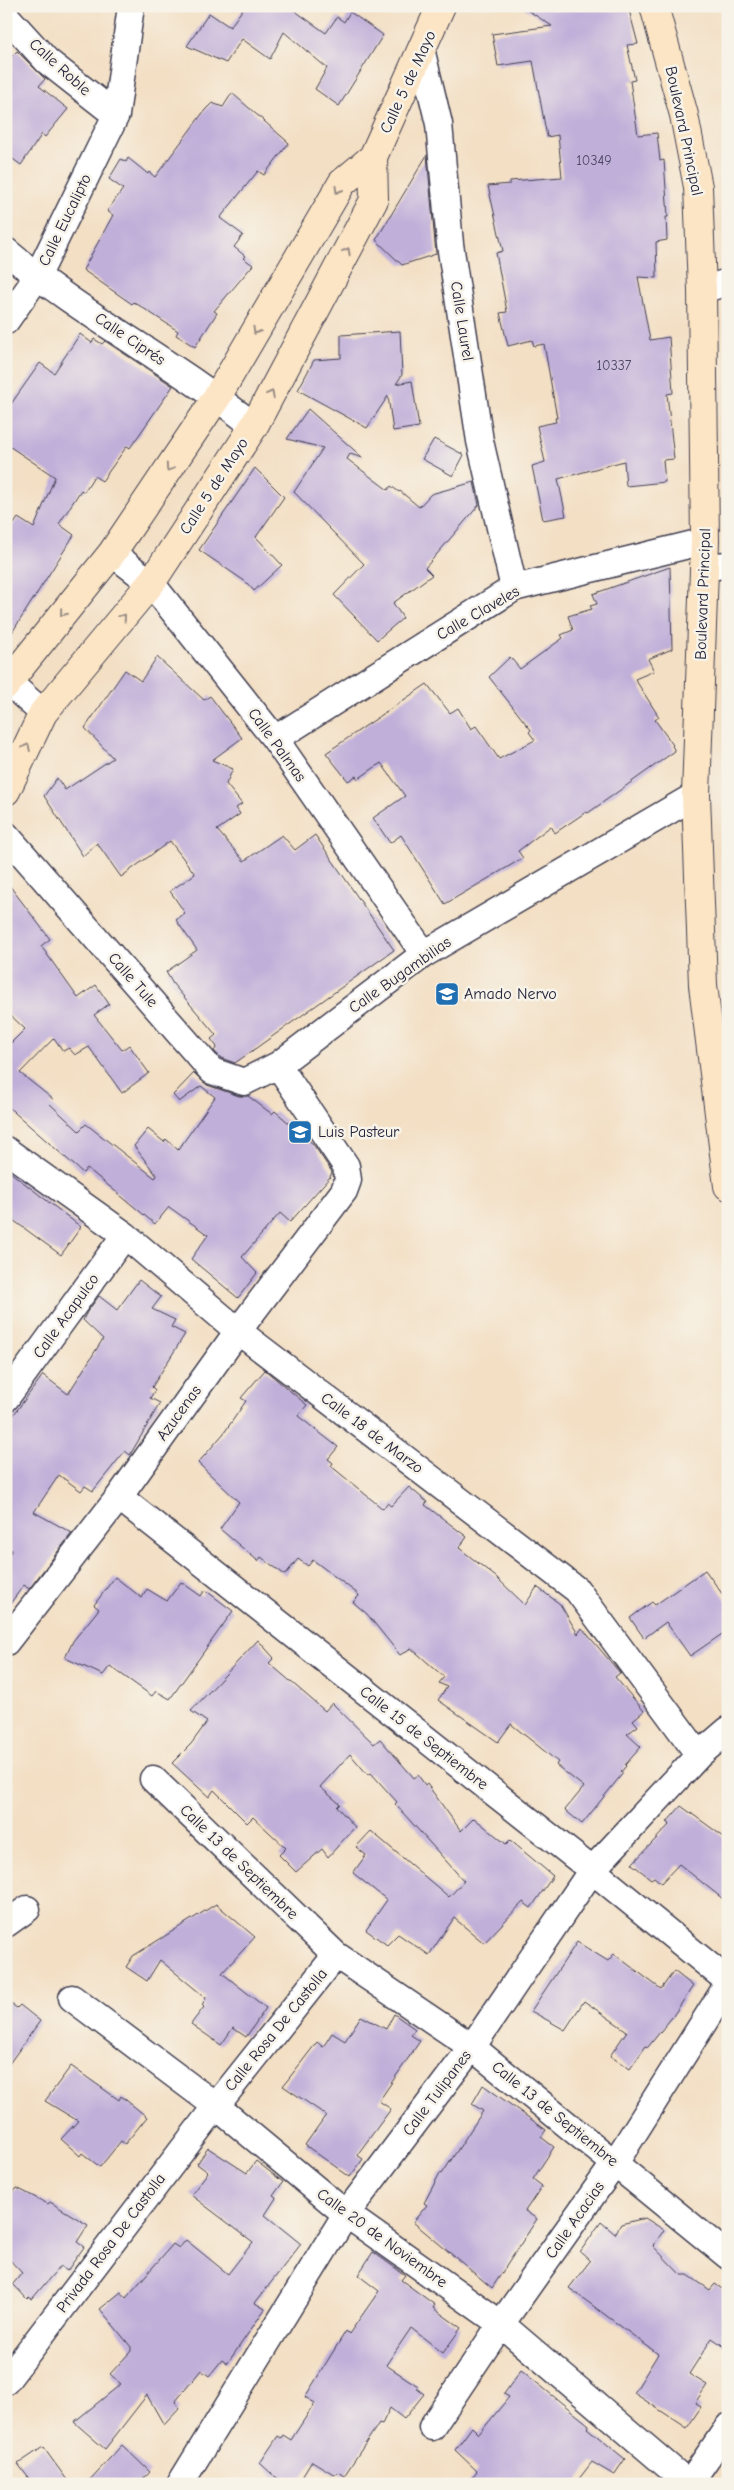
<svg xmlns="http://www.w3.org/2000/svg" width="734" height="2490" font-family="'Comic Neue',sans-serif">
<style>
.building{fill:#c0afd9}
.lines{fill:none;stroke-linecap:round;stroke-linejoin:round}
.street-casing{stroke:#413e50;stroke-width:29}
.secondary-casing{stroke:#413e50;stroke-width:30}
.street{stroke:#fff;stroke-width:26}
.secondary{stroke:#fce5c4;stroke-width:28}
.oneway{stroke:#9a8d86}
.labels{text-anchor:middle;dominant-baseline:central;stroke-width:5;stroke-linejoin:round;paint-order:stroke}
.number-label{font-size:14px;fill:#4a4562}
.street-label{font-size:16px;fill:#22223b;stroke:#f7f3e8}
.poi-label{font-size:16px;fill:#22223b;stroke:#f7f3e8;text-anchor:start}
</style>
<rect width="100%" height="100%" fill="#f7f3e8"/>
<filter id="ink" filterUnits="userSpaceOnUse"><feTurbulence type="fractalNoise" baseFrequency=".02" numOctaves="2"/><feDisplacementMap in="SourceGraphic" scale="10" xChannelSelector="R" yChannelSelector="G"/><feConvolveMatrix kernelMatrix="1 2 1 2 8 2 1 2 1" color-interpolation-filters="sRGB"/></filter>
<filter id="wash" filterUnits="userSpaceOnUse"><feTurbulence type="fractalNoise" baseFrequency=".0096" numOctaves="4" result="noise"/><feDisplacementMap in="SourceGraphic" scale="20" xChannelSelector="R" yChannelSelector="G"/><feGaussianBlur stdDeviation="1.12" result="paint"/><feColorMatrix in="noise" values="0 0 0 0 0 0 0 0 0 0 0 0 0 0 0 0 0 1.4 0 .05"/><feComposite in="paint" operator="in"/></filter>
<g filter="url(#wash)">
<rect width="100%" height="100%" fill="#f3dfc4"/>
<g id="blocks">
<path class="building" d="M245,6H288L326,33L337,17L344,22L350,12L383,35L339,106L315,89L327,68L284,32L270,59L242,39L226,63L187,46L209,13L230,27Z
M521,6H628L638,44L627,45L635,80L630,81L638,135L657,133L660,161L664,160L668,217H666L667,240L656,242L657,278L638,277L650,340L669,337L673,393L667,394L674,459L663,460L665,482L626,486L624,461L558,479L566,516L543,520L532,466L545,462L537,426L556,422L555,418H557L544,344L534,346L532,340L508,346L500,313L507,312L496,253L503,251L488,186L510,184V181L562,177L558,135L547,137L533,61L498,66L492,34L552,26Z
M17,51L45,79L39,86L68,109L45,137L42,134L21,165L6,154V62Z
M232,93L289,143L264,175L258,171L220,218L243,235L234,247L245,256L243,258L253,265L214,311L217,313L195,347L176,335L178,331L134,302L132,304L83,270L113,215L107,211L123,189L109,179L121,159L126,162L128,158L148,174L149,172L155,177L205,110L212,103L223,107Z
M427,155L436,254L402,265L376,240Z
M400,331L402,375L396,384L412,381L419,427L393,431L388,396L367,428L298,390L314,360L341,358V335Z
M80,334L92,343L94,339L102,344L105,341L173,386L130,448L127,446L102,481L94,476L84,492L81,490L59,524L74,535L6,642V535L18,518L34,528L55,477L6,444V411L40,363L54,373Z
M308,409L363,458L350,454L347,459L388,490L391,486L399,492L400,491L419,507L431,494L474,482L479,505L425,568L432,575L393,603L403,618L377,640L334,595L364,564L294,492L323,448L287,439Z
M434,439L464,455L453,476L422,459Z
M255,468L284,497L256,537L282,565L254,591L246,582L199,550Z
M670,567L672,649L648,659L654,671L635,679L659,717L655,720L673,745L672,746L675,751L588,813L586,812L555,833L551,826L518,851L523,858L445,904L401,835L390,843L373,818L405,796L381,763L358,779L356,776L348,781L326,753L427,684L450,713L458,708L471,729L476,726L499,759L535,740L529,732L531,730L489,677L510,657L520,669L563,638L561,635L573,630L568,616L592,609L590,606L597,604L593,594Z
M157,657L204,700L210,696L242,738L212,760L233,769L226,784L242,804L236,808L240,814L217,830L244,861L282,835L295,850L315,835L394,950L235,1063L221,1058L214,1051L217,1047L211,1039L216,1035L173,984L166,972L197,950L176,920L185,913L170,891L195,874L170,841L121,877L97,843L83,856L44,796L57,778L65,790L113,758L85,728L125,670L141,681Z
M6,881L50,939L41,946L78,998L96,985L109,1004L94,1015L122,1050L129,1045L149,1073L122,1093L89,1047L75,1055L69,1048L63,1051L54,1038L20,1073L54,1100L50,1104L79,1131L86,1124L155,1178L157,1176L134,1146L148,1129L164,1142L166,1139L178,1150L215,1097L201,1086L179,1102L173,1095L194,1073L207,1085L239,1096H248L272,1114L275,1111L313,1144L332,1172L330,1177L290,1222L280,1213L242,1257L257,1273L238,1298L191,1259L208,1235L169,1207L155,1224L87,1168L83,1173L6,1105V1048L25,1029L6,1011Z
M6,1169L81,1227L61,1255L6,1215Z
M139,1280L161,1297L152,1309L175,1320L171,1327L185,1334L152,1387L155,1390L150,1398L160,1403L130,1455L125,1451L93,1491L85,1486L81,1491L59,1475L34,1512L72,1533L29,1589L24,1585L6,1609V1558L12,1550L6,1545V1425L43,1375L68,1394L103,1339L83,1320L87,1312L99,1296L117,1310Z
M265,1370L307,1405L298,1416L338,1447L328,1459L333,1463L331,1466L383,1509L387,1503L391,1506L409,1487L427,1502L425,1505L467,1537L459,1548L496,1577L525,1605L537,1587L560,1604L578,1634L582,1628L620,1673L615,1677L644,1711L633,1720L638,1726L627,1734L641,1747L625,1765L626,1766L621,1772L623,1773L582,1824L565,1810L584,1787L556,1765L558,1762L511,1724L498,1742L438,1700L447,1687L439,1683L444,1677L411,1648L400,1655L367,1614L353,1602L359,1596L358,1594L313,1560L308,1566L298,1559L285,1575L261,1557L258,1561L220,1529L239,1502L198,1463L224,1433L246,1401L241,1398Z
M705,1570L728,1602V1630L690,1656L666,1622L644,1638L630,1618L652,1602L655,1605Z
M115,1577L142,1598L147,1589L167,1601L181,1582L201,1596L205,1590L233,1611L170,1699L156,1691L152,1696L110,1666L103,1675L65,1658L73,1641L99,1609L94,1605Z
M258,1640L274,1658L269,1663L325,1711L332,1703L374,1744L380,1739L414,1778L418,1775L425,1785L427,1784L461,1831L474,1818L506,1844L510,1840L553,1876L531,1908L523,1902L484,1943L454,1918L429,1955L398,1934L387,1945L366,1930L387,1900L353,1873L366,1855L356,1847L371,1831L449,1897L464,1881L395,1804L397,1802L371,1773L368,1775L350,1754L320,1787L340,1804L337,1807L355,1827L328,1857L322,1849L296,1872L279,1855L286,1848L253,1817L247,1823L214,1790L209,1797L172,1763L191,1744L207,1722L191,1711Z
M681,1806L728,1840V1903L679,1864L661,1883L654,1877L651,1879L632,1864L670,1824L667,1822Z
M216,1904L255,1937L222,1973L266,2008L246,2037L233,2028L221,2045L191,2024L204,2007L202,2005L206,1998L160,1960L147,1981L126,1967L133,1956Z
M577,1942L608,1961L614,1954L661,1989L674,1971L693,1986L673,2016L648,2047L646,2046L630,2069L610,2056L627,2031L584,2001L565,2030L531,2011Z
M6,2001L17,2008L20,2005L40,2021L6,2068Z
M394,2014L415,2029L411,2035L420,2041L379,2101L391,2109L357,2155L363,2159L350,2177L305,2145L326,2115L283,2086L317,2042L323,2047L332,2033L345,2041L361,2016L386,2029Z
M71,2066L119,2100L121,2096L147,2117L125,2144L121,2141L100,2167L82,2153L80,2156L61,2139L78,2121L45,2101Z
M483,2085L546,2130L541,2137L554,2147L533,2179L542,2186L525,2211L537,2219L492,2288L413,2222L427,2205L424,2203L440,2173L442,2174L483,2111L472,2104Z
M208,2148L247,2173L256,2161L283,2182L273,2196L276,2198L265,2215L301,2244L255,2303L265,2309L227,2364L222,2360L209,2376L201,2370L175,2402L180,2408L164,2425L147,2395L105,2449L74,2422L121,2384L110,2374L131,2351V2347L100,2309L121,2292L126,2298L173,2244L179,2248L186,2240L228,2274L253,2242L191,2195L208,2172L197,2164Z
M17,2188L48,2204L50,2202L88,2225L77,2242L84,2247L67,2271L60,2266L32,2299L29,2297L27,2299L13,2284L22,2273L6,2256V2200Z
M645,2218L664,2230L653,2246L681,2275H688L710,2290L715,2284L728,2293V2349L712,2338L689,2374L707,2385L695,2403L701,2407L687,2428L634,2393L658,2354L569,2288L590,2261L580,2252L601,2222L615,2234L621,2224Z
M373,2252L405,2275L401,2280L435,2305L433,2308L461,2328L443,2353L411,2328L386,2365L418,2386L416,2388L424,2394L404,2419L390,2408L382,2424L379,2423L344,2476L338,2472L335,2475L312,2461L298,2484H286L273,2475L260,2463L278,2436L281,2438L283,2435L291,2440L315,2403L305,2397L346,2331L349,2334L379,2291L358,2275Z
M521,2370L589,2425L587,2428L625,2459L614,2475L592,2462L575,2484H467L477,2471L455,2450L472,2427L479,2434L509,2397L504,2394Z
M122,2445L150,2472L139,2484H86Z
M43,2447L70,2484H33L18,2464Z"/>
</g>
</g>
<g filter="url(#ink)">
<use href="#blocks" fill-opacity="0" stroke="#413e50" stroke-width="1"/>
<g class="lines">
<defs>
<path id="street" d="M6,16L47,61L116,115
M422,53L439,124L450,244L480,441L514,588
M6,251C83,316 175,363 254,426
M702,290L728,282
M6,321L37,277L116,115L131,6
M112,553L151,583L275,739L424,954
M704,567L728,565
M6,680L43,713
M275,739L514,588L705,541
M6,835L212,1071L244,1082L278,1065L424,954L696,795
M6,1150L125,1235L238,1331L577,1590L699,1755
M6,1398L125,1235
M119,1497L592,1870L728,1981
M6,1642L119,1497L238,1331L344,1191L348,1180L346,1166L278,1065
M153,1779L336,1955L472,2047L728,2256
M6,1924L27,1909
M72,1998L216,2106L346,2214L501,2324L689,2484
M6,2381L216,2106L336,1955
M432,2427L501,2324L615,2163L728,1984
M180,2484L346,2214L472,2047L592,1870L699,1755L728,1730
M689,2484L728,2427"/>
<path id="secondary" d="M654,6L684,115L698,187L702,290L705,541L696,795L703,985L728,1186
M6,685L112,553L217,397L342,183L373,157L441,6
M6,791L43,713L151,583L254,426L374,200L373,157"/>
</defs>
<use href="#street" class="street-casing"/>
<use href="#secondary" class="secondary-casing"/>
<use href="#street" class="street"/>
<use href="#secondary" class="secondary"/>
</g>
<defs><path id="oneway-chevron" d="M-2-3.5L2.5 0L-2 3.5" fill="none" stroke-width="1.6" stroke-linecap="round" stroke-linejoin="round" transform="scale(1.25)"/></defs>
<g class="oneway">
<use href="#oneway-chevron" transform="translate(338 190) rotate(120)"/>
<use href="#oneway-chevron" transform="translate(347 251) rotate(-62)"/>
<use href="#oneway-chevron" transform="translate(256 331) rotate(120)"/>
<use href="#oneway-chevron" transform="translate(271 394) rotate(-62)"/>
<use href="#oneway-chevron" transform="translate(169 468) rotate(124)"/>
<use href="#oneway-chevron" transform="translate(63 613) rotate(129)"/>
<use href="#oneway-chevron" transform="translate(123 617) rotate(-50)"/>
<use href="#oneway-chevron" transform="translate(27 747) rotate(-65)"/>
</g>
</g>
<defs>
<symbol id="school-square" viewBox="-11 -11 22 22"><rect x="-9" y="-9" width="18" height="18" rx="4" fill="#1f6fb2" stroke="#f7f3e8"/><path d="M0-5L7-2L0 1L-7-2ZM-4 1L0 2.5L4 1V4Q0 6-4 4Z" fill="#fff"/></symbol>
</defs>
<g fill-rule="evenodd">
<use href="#school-square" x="433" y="980" width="28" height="28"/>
<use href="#school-square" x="286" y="1118" width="28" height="28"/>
</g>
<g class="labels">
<g class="number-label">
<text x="594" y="160">10349</text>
<text x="614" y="365">10337</text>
</g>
<g class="street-label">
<text transform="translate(60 67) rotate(42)">Calle Roble</text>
<text transform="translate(408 82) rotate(-65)">Calle 5 de Mayo</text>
<text transform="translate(684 131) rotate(78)">Boulevard Principal</text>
<text transform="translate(65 220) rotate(-64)">Calle Eucalipto</text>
<text transform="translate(462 321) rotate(81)">Calle Laurel</text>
<text transform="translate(130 339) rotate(34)">Calle Ciprés</text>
<text transform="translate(214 486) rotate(-57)">Calle 5 de Mayo</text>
<text transform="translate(703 594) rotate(-88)">Boulevard Principal</text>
<text transform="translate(478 613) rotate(-30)">Calle Claveles</text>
<text transform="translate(277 745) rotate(54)">Calle Palmas</text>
<text transform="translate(400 975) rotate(-35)">Calle Bugambilias</text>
<text transform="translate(133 980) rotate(49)">Calle Tule</text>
<text transform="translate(66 1316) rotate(-54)">Calle Acapulco</text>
<text transform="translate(179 1413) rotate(-54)">Azucenas</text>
<text transform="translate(372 1433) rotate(37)">Calle 18 de Marzo</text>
<text transform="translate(424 1738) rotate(38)">Calle 15 de Septiembre</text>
<text transform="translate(239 1862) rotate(44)">Calle 13 de Septiembre</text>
<text transform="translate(276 2030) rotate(-51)">Calle Rosa De Castolla</text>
<text transform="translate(437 2093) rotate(-53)">Calle Tulipanes</text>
<text transform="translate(555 2114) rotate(39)">Calle 13 de Septiembre</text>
<text transform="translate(575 2220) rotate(-55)">Calle Acacias</text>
<text transform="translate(382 2238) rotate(36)">Calle 20 de Noviembre</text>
<text transform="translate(111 2243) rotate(-53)">Privada Rosa De Castolla</text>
</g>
<g class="poi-label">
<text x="464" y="994">Amado Nervo</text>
<text x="318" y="1132">Luis Pasteur</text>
</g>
</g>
<rect width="734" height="2490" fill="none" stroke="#f7f3e8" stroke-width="25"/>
</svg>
